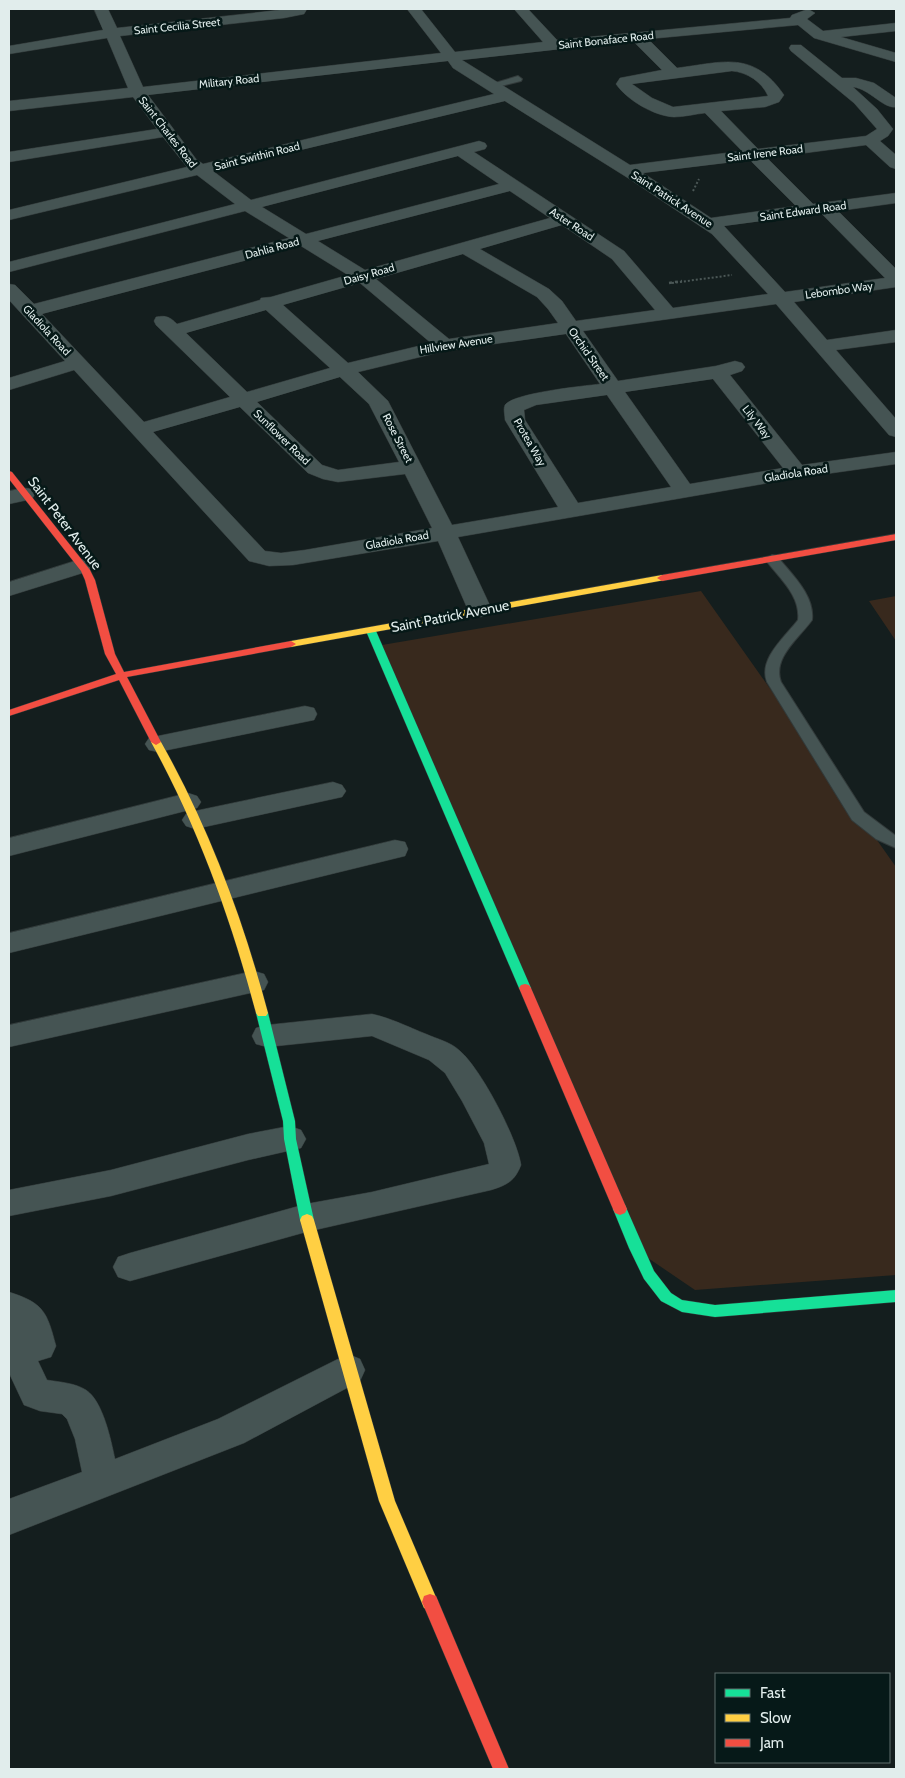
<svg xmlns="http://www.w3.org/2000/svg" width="905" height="1778" font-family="Cabin,sans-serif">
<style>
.green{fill:#38291d}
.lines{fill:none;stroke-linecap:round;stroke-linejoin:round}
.lane-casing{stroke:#323a3a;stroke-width:2}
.street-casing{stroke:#323a3a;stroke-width:1}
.fast-casing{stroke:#323a3a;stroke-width:1}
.slow-casing{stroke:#323a3a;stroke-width:1}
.jam-casing{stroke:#323a3a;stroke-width:1}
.path-far1{stroke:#4b5756;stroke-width:2;stroke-dasharray:2 2;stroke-linecap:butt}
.path{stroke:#4b5756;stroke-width:2.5;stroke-dasharray:3 3;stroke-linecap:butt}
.lane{fill:#455453;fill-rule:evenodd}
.street{fill:#455453;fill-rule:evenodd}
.fast{fill:#16e098;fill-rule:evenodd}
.slow{fill:#ffcf43;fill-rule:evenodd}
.jam{fill:#f24e42;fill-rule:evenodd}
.labels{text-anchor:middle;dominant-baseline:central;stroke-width:5;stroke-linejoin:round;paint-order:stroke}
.far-street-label{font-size:11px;fill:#e1edec;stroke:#061918}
.street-label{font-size:14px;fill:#e1edec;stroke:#061918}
</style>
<rect width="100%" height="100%" fill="#141e1e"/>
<path class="green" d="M701,591L896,867V1275L695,1290L648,1258L382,645Z
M896,596V641L869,601Z"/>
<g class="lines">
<defs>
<path id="lane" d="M518,76L522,79L521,81L489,89L485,86Z
M772,555L777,556C791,574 815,595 812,620C799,638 772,658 781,682L864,812L896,836V848L876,839L852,820L767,682C758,659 785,637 798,620C801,595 778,577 765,559Z"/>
<path id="street" d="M94,9H108L117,28L289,9H307L304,14L284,18L120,36L143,87L441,53L407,9H421L455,52L543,42L514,9H528L557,40L790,18L792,15L808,9L815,13L807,19L823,31L896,23V31L841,37L896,53V62L814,38L798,25L648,39L677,68C724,62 753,50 784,95L779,102L765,107L721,111L758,149L866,136L877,129L854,103L791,51L789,48L791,45H801L842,78H856L874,83L896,98V107C883,109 870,89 853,87L877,109L893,129L888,136L880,141L896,155V169L890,167L866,145L767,158L813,204L896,193V203L838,211L896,269V287L794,302L827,340L896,330V342L836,350L896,419V437L889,435L776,304L583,331L618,381L716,366L735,361L742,363L745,367L742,371L730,375L802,465L896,452V464L797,478L458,537L492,610L488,615L480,617L472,615L468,610L438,541L293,565L269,566L249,561L74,370L9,390V378L65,361L9,300V284L15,285L34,304L289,238L245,211L9,272V262L235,204L197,175L9,220V210L187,167L163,137L9,162V152L157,129L133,97L9,111V101L128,88L107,38L9,54V46L103,30ZM633,41L662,70L620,78L616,84C627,100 654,116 674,117C684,117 695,114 705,113L742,151L630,165L462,60ZM448,61L453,68L494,94L203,164L196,159L148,95ZM732,71C747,72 762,82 768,96L673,107L652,98L632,84ZM505,101L628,178L712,234L768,294L673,308L624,251L474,152L485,149L487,146L485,143L479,141L251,200L213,171ZM458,156L499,184L306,234L262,207ZM750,160L796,206L711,218L643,173ZM510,191L550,218L365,270L318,241ZM821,213L885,278L785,292L724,226ZM562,225L612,259L655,310L576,321L562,301L549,289L480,249ZM301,246L348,275L271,297L261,298L260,300L177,324C170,317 166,315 156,317L154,321L156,325L230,397L144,422L42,314ZM463,254L537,297L548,309L558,323L449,339L376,279ZM360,283L431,343L348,363L283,305ZM266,310L330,368L247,392L186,333ZM566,334L600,384C583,386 513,393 505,405C503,409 505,415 505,420L558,507L452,525L388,401L358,372L445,351ZM340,377L369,404L399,462L338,470L322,465L257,402ZM713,379L783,468L690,484L625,392ZM607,395L671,487L578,503L525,420L524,410L536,405ZM240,407L308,473L323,479L338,482L405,474L432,528L305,550L281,553L265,551L153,432Z
M24,488L32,489L35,494L32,499L9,504V491Z
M81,559L89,561L92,566L89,571L9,596V582Z
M305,706L314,708L317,714L314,720L158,752L149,750L145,744L149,738L158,736Z
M333,782L342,785L346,791L342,797L195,829L186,826L182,820L186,814L195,811Z
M188,793L197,796L201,802L197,808L9,856V838Z
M395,840L405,842L408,849L405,856L9,953V933Z
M254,971L264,974L268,982L264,990L9,1047V1025Z
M372,1014C391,1018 408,1027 426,1034C437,1039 451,1042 460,1051C481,1069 517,1138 521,1165C515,1181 507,1185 491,1190L306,1232L130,1281L118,1277L113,1267L118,1257L130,1253L306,1204L372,1192L489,1164L484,1143L462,1101L445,1073L429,1060L372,1036L267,1047L256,1044L252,1036L256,1028L267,1025Z
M290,1126L301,1130L306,1139L301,1148L248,1160L111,1196L9,1216V1190L111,1170L248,1134Z
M9,1292C44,1303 47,1312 56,1346L51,1357L38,1361L47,1380C60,1382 75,1383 86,1390C103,1401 111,1440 115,1459L218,1419L348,1354L360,1359L365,1370L360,1381L244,1443L9,1535V1499L82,1472L75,1439L67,1419L62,1414L40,1411L24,1405L9,1373Z"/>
<path id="fast" d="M371,628L376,631L531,988L529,991H521L519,988L366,631Z
M262,1008L266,1010L268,1013L295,1121L296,1139L314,1220L312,1224L307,1226L302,1224L300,1220L284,1139L283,1121L256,1013L258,1010Z
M620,1203L625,1205L654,1271L671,1293L682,1300L715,1305L896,1290V1302L715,1317L682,1312L661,1301L644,1279L629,1248L613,1209L615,1205Z"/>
<path id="slow" d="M662,575L667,578L665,580L291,647L286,644L291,641Z
M156,739L161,742C209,827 243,919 268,1013L266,1016H258L256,1013C231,919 198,827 151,742Z
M307,1214L312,1216L314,1220L395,1501L438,1602L436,1608L430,1610L424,1608L379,1501L300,1220L302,1216Z"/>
<path id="jam" d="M9,471L12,472L90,570L95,580L115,654L124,672L291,641L296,644L291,647L127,677L161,742L156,745L151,742L119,680L9,716V710L116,674L105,654L85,580L81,571L9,479Z
M896,534V540L662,581L657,578L662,575Z
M525,984L529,985L531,988L627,1209L625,1213L620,1215L615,1213L613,1209L519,988L521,985Z
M430,1594L436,1596L509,1769H493L422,1602L424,1596Z"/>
</defs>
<use href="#lane" class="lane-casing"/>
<use href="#street" class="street-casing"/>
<use href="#fast" class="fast-casing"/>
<use href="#slow" class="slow-casing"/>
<use href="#jam" class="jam-casing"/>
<path class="path-far1" d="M693,191L699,179
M672,283L732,275"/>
<path class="path" d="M669,283L682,281"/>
<use href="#lane" class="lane"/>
<use href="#street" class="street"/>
<use href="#fast" class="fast"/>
<use href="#slow" class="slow"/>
<use href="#jam" class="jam"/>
</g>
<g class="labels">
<g class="far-street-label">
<text transform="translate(177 26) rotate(-6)">Saint Cecilia Street</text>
<text transform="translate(606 40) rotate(-6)">Saint Bonaface Road</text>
<text transform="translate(229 81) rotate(-6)">Military Road</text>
<text transform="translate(168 132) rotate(52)">Saint Charles Road</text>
<text transform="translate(765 153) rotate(-7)">Saint Irene Road</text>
<text transform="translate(257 156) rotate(-14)">Saint Swithin Road</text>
<text transform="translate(672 199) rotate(33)">Saint Patrick Avenue</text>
<text transform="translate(803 211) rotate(-8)">Saint Edward Road</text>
<text transform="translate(572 224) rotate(33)">Aster Road</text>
<text transform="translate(272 248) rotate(-15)">Dahlia Road</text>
<text transform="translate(369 274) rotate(-16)">Daisy Road</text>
<text transform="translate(839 290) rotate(-8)">Lebombo Way</text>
<text transform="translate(47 330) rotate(47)">Gladiola Road</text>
<text transform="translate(456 344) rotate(-9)">Hillview Avenue</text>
<text transform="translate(589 354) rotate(55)">Orchid Street</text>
<text transform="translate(757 422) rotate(52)">Lily Way</text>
<text transform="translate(282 437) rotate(44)">Sunflower Road</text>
<text transform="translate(398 438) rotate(63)">Rose Street</text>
<text transform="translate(530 442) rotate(60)">Protea Way</text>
<text transform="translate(796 473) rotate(-9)">Gladiola Road</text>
<text transform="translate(397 540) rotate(-10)">Gladiola Road</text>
</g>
<g class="street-label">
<text transform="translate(65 523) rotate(53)">Saint Peter Avenue</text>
<text transform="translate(450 616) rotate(-11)">Saint Patrick Avenue</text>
</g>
</g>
<rect width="905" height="1778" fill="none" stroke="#e1edec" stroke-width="20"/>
<rect x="715" y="1673" width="175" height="90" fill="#061918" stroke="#5e6e6d"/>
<rect x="725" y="1689" width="25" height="8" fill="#16e098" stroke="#5e6e6d"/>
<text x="760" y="1698" font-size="15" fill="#e1edec">Fast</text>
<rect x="725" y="1714" width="25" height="8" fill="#ffcf43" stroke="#5e6e6d"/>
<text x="760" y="1723" font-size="15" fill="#e1edec">Slow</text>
<rect x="725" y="1739" width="25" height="8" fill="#f24e42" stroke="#5e6e6d"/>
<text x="760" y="1748" font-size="15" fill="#e1edec">Jam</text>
</svg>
